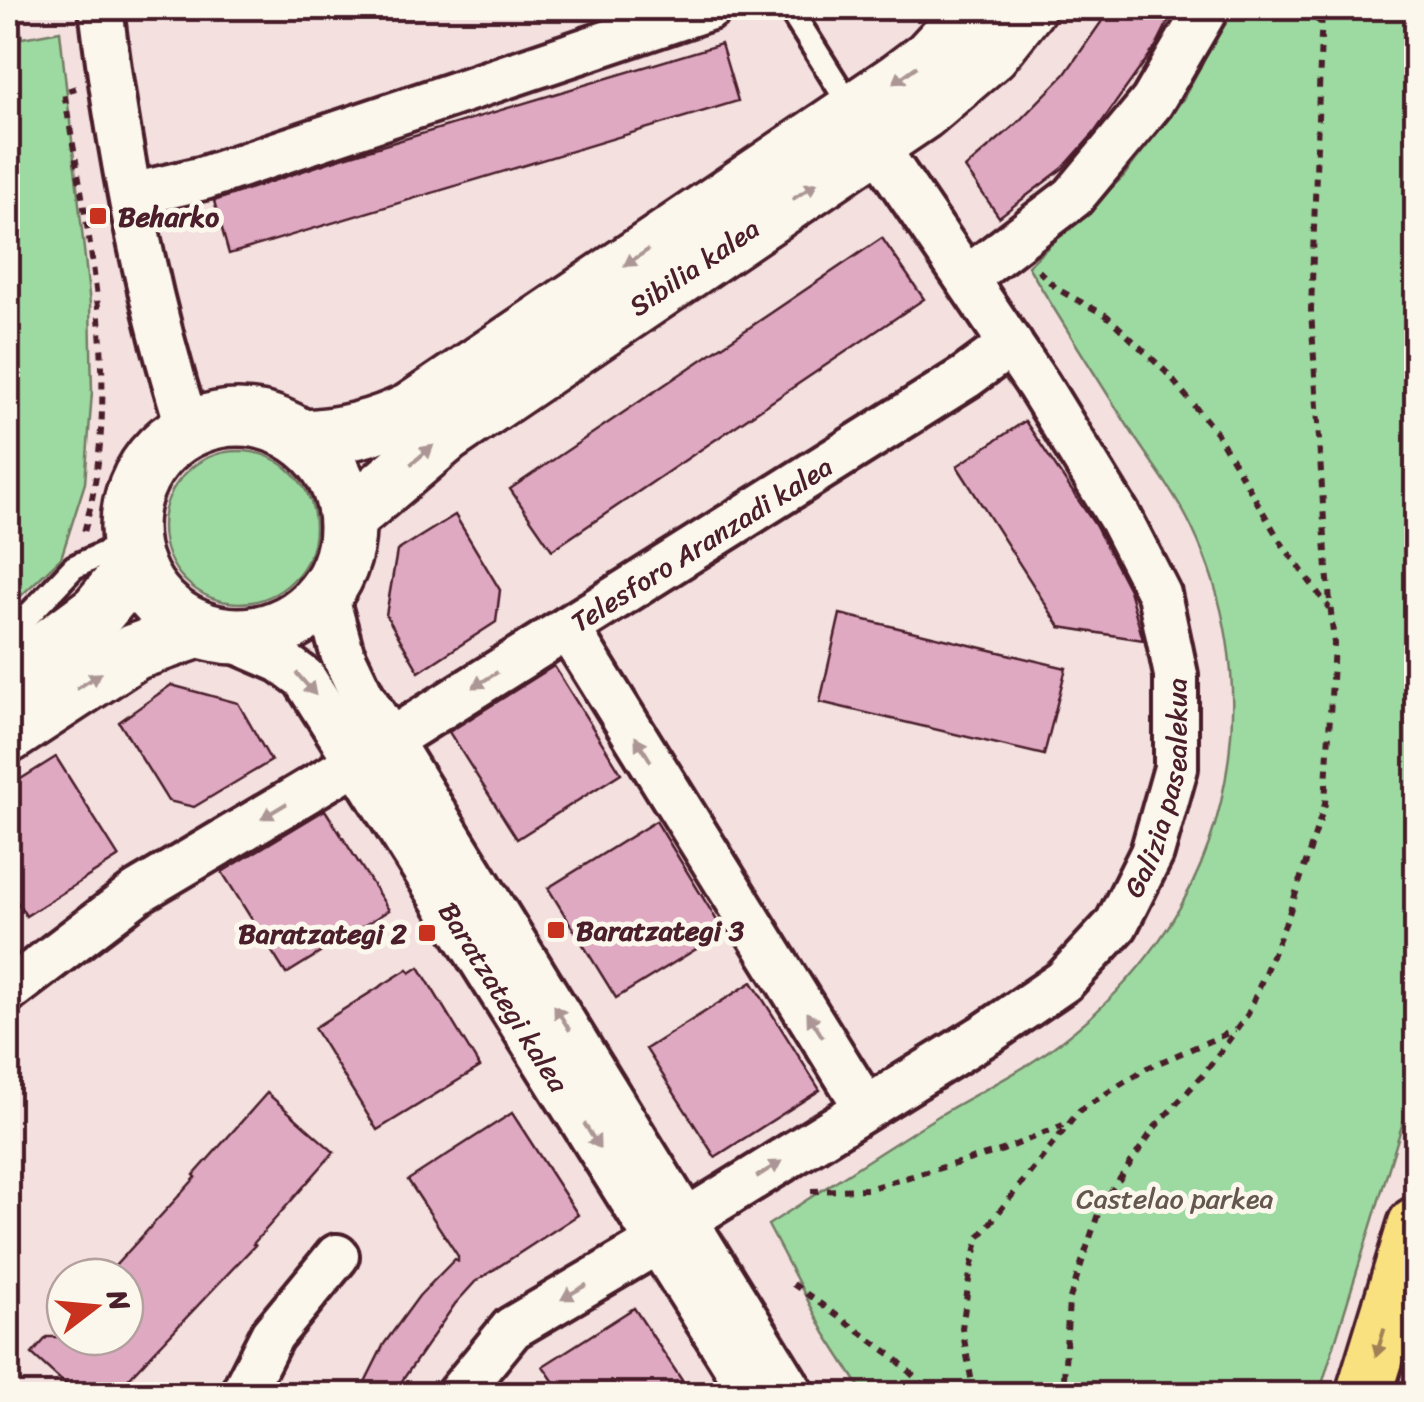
<svg xmlns="http://www.w3.org/2000/svg" width="1424" height="1402" font-family="Sriracha,sans-serif">
<style>
.green{fill:#9ddaa1;stroke:#747c66;stroke-width:2.5}
.building{fill:#dfa9c2;stroke:#4a1f2b;stroke-width:2.5}
.lines{fill:none;stroke-linecap:round;stroke-linejoin:round}
.lane-casing{stroke:#4a1f2b;stroke-width:30}
.street-casing{stroke:#4a1f2b;stroke-width:50}
.secondary-casing{stroke:#4a1f2b;stroke-width:62}
.highway-casing{stroke:#4a1f2b;stroke-width:62}
.path{stroke:#4a1f2b;stroke-width:6;stroke-dasharray:8 8;stroke-linecap:butt}
.lane{stroke:#fbf7ec;stroke-width:22}
.street{stroke:#fbf7ec;stroke-width:42}
.secondary{stroke:#fbf7ec;stroke-width:55}
.highway{stroke:#fae180;stroke-width:55}
.oneway{fill:#ab9695}
.oneway2{fill:#a28056}
.poi-dot{fill:#c8321e;stroke:#fbf7ec;stroke-width:4}
.labels{text-anchor:middle;dominant-baseline:central;stroke-width:10;stroke-linejoin:round;paint-order:stroke}
.poi-label{font-size:28px;font-weight:bold;fill:#4a1f2b;stroke:#fbf7ec;text-anchor:start}
.street-label{font-size:28px;fill:#4a1f2b;stroke:#fbf7ec}
.park-label{font-size:28px;fill:#63574e;stroke:#fbf7ec}
</style>
<rect width="100%" height="100%" fill="#f3e0df"/>
<filter id="ink" filterUnits="userSpaceOnUse"><feTurbulence type="fractalNoise" baseFrequency=".01" numOctaves="2"/><feDisplacementMap in="SourceGraphic" scale="20" xChannelSelector="R" yChannelSelector="G"/><feConvolveMatrix kernelMatrix="1 2 1 2 8 2 1 2 1" color-interpolation-filters="sRGB"/></filter>
<g filter="url(#ink)">
<path class="green" d="M8,8H16L22,38L60,31L90,304L92,392L85,483L61,558L8,608Z
M1232,8H1416V1080L1319,1394H864L825,1333L768,1225C825,1188 882,1151 940,1115C974,1094 1012,1077 1044,1054C1147,981 1214,882 1229,756C1239,678 1226,599 1192,528C1177,496 1155,468 1136,439C1099,381 1063,324 1028,266L1123,177L1183,99Z
M163 527a76 76 0 1 1 152 0a76 76 0 1 1-152 0Z"/>
<path class="building" d="M1111,8H1175L1156,46L1094,133L1063,168L999,217L965,168L1016,124L1065,74Z
M721,44L738,101L229,254L214,201L338,159Z
M882,238L924,299L552,550L510,489Z
M1025,421L1095,525L1129,590L1143,640L1060,627L957,466Z
M455,515L500,590L496,622L419,672L386,615L397,551Z
M840,614L1066,668L1044,755L820,702Z
M554,666L621,773L517,839L449,732Z
M171,685L238,703L271,761L194,807L168,801L119,722Z
M56,757L119,857L26,916L8,887V787Z
M325,810L389,910L286,974L222,872Z
M656,821L724,932L616,998L548,888Z
M419,967L480,1067L377,1130L314,1028L408,969L410,973Z
M752,982L820,1090L715,1157L646,1049Z
M267,1093L334,1152L253,1244L255,1245L114,1394H76L32,1354L47,1337H125V1277H105L196,1177L194,1175Z
M512,1113L578,1215L475,1282L455,1304L393,1394H359L384,1344L419,1296L455,1259L458,1261V1256L408,1180Z
M634,1308L691,1394H562L543,1366Z"/>
<g class="lines">
<defs>
<path id="lane" d="M789,8L853,110
M8,630L23,621L74,567L129,542"/>
<g id="street">
<path d="M101,8C118,148 145,293 188,428"/>
<path d="M132,195L204,178L710,8"/>
<path d="M967,278L1073,197L1152,102L1207,8"/>
<path d="M326,594L342,653L362,695L793,1394"/>
<path d="M568,628L866,1108"/>
<path id="s1" d="M223,636L281,661L304,678L753,1394"/>
<path id="s2" d="M390,740L966,377L1011,344"/>
<path d="M8,991L138,892L358,761"/>
<path id="s3" d="M686,1220L988,1033L1064,981L1116,925L1152,853L1176,768V675L1159,594L1120,518L1039,386L875,144"/>
<path d="M242,1394L272,1335L337,1256"/>
<path d="M458,1394L512,1328L658,1242"/>
</g>
<g id="secondary">
<circle cx="238" cy="527" r="109"/>
<path d="M304,438C343,436 375,428 411,411L898,81L930,57L975,8"/>
<path id="s4" d="M348,518L446,435L922,112L991,53L1027,8"/>
<path d="M8,678L98,611L136,565"/>
<path d="M8,735L134,652L198,630"/>
</g>
<path id="highway" d="M1364,1394L1416,1225"/>
</defs>
<use href="#lane" class="lane-casing"/>
<use href="#street" class="street-casing"/>
<use href="#secondary" class="secondary-casing"/>
<use href="#highway" class="highway-casing"/>
<path class="path" d="M1303,8L1320,22
M76,88L64,92C88,238 125,385 84,532
M1038,270L1057,289L1107,316L1166,372L1216,432L1280,541L1329,608
M811,1191L867,1189L1003,1150L1063,1125
M793,1284L893,1356L932,1394
M974,1394L962,1328L970,1273L979,1237L1080,1110L1147,1068L1235,1030
M1063,1394L1069,1301L1100,1208L1155,1127L1203,1075L1248,1014L1288,917L1325,804L1334,644L1327,570L1311,310L1322,8"/>
<use href="#lane" class="lane"/>
<use href="#street" class="street"/>
<use href="#secondary" class="secondary"/>
<use href="#highway" class="highway"/>
</g>
<defs><path id="oneway-solid" d="M-6-.8H1V-3.2L6.5 0L1 3.2V.8H-6Z" transform="scale(2.5)"/></defs>
<g class="oneway">
<use href="#oneway-solid" transform="translate(905 75) rotate(144)"/>
<use href="#oneway-solid" transform="translate(805 191) rotate(-34)"/>
<use href="#oneway-solid" transform="translate(636 258) rotate(146)"/>
<use href="#oneway-solid" transform="translate(422 455) rotate(-40)"/>
<use href="#oneway-solid" transform="translate(485 680) rotate(148)"/>
<use href="#oneway-solid" transform="translate(89 681) rotate(-33)"/>
<use href="#oneway-solid" transform="translate(306 684) rotate(49)"/>
<use href="#oneway-solid" transform="translate(643 749) rotate(-122)"/>
<use href="#oneway-solid" transform="translate(274 811) rotate(149)"/>
<use href="#oneway-solid" transform="translate(562 1018) rotate(-122)"/>
<use href="#oneway-solid" transform="translate(815 1025) rotate(-122)"/>
<use href="#oneway-solid" transform="translate(592 1136) rotate(58)"/>
<use href="#oneway-solid" transform="translate(769 1169) rotate(-32)"/>
<use href="#oneway-solid" transform="translate(574 1292) rotate(150)"/>
</g>
<use class="oneway2" href="#oneway-solid" transform="translate(1380 1343) rotate(107)"/>
</g>
<g class="poi-dot">
<rect x="88" y="206" width="20" height="20" rx="5"/>
<rect x="546" y="920" width="20" height="20" rx="5"/>
<rect x="417" y="923" width="20" height="20" rx="5"/>
</g>
<g class="labels">
<g class="poi-label">
<text x="118" y="216">Beharko</text>
<text x="576" y="930">Baratzategi 3</text>
<text x="407" y="933" text-anchor="end">Baratzategi 2</text>
</g>
<g class="street-label">
<text stroke="none"><textPath href="#s4" startOffset="428">Sibilia kalea</textPath></text>
<text stroke="none"><textPath href="#s2" startOffset="368">Telesforo Aranzadi kalea</textPath></text>
<text stroke="none"><textPath href="#s3" startOffset="670">Galizia pasealekua</textPath></text>
<text stroke="none"><textPath href="#s1" startOffset="468">Baratzategi kalea</textPath></text>
</g>
<g class="park-label">
<text x="1175" y="1198">Castelao parkea</text>
</g>
</g>
<rect width="1424" height="1402" fill="none" stroke="#fbf7ec" stroke-width="40"/>
<rect x="20" y="20" width="1384" height="1362" fill="none" stroke="#4a1f2b" stroke-width="4" filter="url(#ink)"/>
<g transform="translate(95 1307) rotate(74)"><circle r="48" fill="#fbf7ec" stroke="#b4a19f" stroke-width="2.5"/>
<path d="M0-8L18 38L0 25L-18 38Z" fill="#c8321e"/>
<text y="-15" font-size="28" font-weight="bold" text-anchor="middle" fill="#4a1f2b">N</text>
</g>
</svg>
